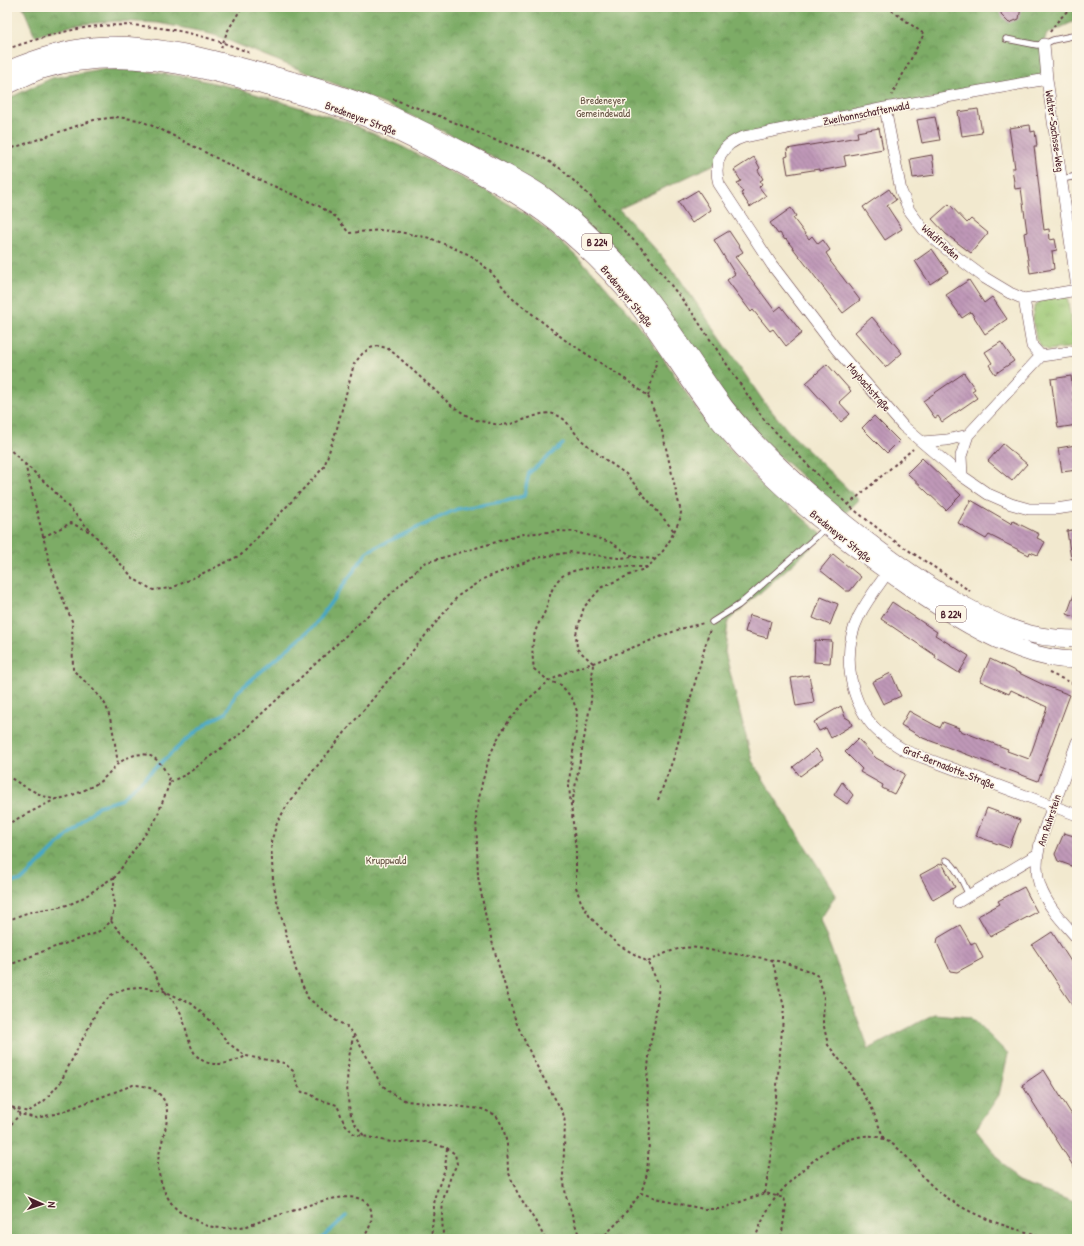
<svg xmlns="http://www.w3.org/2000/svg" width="1084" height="1246" font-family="'Patrick Hand',sans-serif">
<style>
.grass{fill:url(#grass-tufts);stroke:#737350}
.forest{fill:url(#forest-crowns);stroke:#646648}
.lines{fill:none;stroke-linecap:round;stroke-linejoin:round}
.stream{stroke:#46a8c6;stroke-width:3.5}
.building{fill:url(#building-back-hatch)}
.service-casing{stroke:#633d44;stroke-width:7}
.minor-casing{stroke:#633d44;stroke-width:12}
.primary-casing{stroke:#633d44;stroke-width:18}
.path{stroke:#633d44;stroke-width:2;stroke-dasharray:3 3;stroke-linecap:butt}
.service{stroke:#fff;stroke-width:5.5}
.minor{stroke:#fff;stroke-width:11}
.primary{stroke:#fff;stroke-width:17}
.labels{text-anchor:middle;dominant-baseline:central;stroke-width:3;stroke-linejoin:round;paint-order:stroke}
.shield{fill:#fcf5e5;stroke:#7f5f63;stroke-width:1}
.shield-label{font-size:10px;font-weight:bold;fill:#4a1f2b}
.park-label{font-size:11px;fill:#635141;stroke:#fcf5e5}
.street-label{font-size:11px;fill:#4a1f2b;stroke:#fcf5e5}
</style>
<defs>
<pattern id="grass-tufts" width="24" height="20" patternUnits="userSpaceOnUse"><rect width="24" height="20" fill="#9cc774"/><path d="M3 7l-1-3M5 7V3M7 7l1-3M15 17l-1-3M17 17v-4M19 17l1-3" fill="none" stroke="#88aa65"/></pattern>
<pattern id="forest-crowns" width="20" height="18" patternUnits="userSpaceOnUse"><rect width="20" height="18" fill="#7dac66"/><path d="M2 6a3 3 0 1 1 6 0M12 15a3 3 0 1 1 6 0" fill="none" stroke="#688b54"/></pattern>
<pattern id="building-back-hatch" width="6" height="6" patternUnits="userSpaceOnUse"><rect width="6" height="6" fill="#bf98b8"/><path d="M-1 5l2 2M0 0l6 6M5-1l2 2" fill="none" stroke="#9d7b96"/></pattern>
</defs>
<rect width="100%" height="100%" fill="#fcf5e5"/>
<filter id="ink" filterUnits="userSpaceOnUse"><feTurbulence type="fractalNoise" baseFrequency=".025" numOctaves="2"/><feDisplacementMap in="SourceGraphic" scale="8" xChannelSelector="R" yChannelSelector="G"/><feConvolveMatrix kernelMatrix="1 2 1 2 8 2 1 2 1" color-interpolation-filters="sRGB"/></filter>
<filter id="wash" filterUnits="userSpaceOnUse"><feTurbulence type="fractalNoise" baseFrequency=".012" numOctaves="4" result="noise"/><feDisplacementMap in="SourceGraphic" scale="16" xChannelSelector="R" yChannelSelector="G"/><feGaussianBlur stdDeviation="0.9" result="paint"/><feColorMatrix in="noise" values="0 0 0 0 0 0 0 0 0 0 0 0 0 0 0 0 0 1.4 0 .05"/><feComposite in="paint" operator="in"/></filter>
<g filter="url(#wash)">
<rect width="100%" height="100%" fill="#f2e9cf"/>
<path class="grass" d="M1067,296L1075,347L1048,350L1041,347L1036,339L1033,319L1034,308L1040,300Z"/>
<path class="forest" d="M23,7H1077V20L1047,34L1043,44L1045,78L744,135L715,164L619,209L659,253L679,278L764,402L790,433L859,500L845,514L773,451L515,170L463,141L401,111L217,36L199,31L158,23L117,21L74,25L65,28L35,36Z
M101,69L137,70L188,77L236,88L347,122L403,147L493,194L531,217L561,242L597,276L629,313L660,353L704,420L757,479L824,536L728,621L725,652L752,761L836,895L820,920L869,1049L934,1014L971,1017L1008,1054L999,1095L976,1129L1017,1182L1077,1203V1239H7V99L52,78Z"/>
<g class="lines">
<path class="stream" d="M7,884L22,880L98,806L120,800L186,740L210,721L226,713L236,693L313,627L368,551L457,509L506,501L524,496L529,473L563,444
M321,1239L346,1216"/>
</g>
<g id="blocks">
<path class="building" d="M999,7H1021L1019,19L1009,23L1002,16Z
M978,109L982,133L962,136L958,112Z
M935,117L940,140L922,143L917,120Z
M1030,125L1031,132L1035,131L1037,146H1034L1044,230L1049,229L1050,240L1055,239L1057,250L1052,251L1054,269L1030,273L1024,233L1027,232L1021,188L1015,189L1012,168H1015L1009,128Z
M879,128L883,149L844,156L846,166L819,171V169L788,174L785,157L788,156L787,149L858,137L857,132Z
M932,155L935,175L913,178L910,159Z
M754,157L760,168L758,170L763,179L760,181L762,184L759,187L766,196L750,207L741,193L743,192L737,183L741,181L734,170Z
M889,189L896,200L887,206L902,229L885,240L863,207Z
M698,190L711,210L692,223L678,202Z
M949,204L967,223L971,219L988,233L971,253L946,234L932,219Z
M791,208L796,216L793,218L809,239L812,236L818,244L823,240L830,250L826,253L831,261H830L860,300L843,313L786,239L785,240L780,233L778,234L770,223Z
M729,231L743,252L735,257L775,311L781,306L802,333L786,346L773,329L770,331L753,310L751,312L727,280L735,274L714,240Z
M932,249L948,272L930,284L915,261Z
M969,280L984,303L992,297L1007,319L985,334L971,312L962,318L946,295Z
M872,317L902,353L886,367L855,332Z
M1001,342L1014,361L995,374L989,365L992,363L985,352Z
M827,364L851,391L839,402L850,414L841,422L806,383Z
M964,373L975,389L972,391L977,398L942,422L938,416L935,418L923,401Z
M1071,376L1077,425L1058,428L1051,379Z
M874,416L899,441L887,453L862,428Z
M1003,444L1027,464L1012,481L988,461Z
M1076,445L1077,470L1062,472L1058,448Z
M922,458L961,495L946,510L907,473Z
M971,500L1012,524L1013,521L1039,534L1037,538L1045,542L1038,555L1030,552L1029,555L989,535L986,539L958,523Z
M1077,529V559H1071L1067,531Z
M833,554L861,577L850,591H846L820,570Z
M1076,589L1077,590V618L1067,614Z
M821,597L838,604L830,625L813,618Z
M892,602L937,632L935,635L969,656L959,673L935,658L936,656L881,619Z
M750,615L771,621L767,638L745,632Z
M815,640L832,641L830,663L814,662Z
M990,659L1046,686L1070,695L1038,781L923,738L901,725L909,711L940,728L943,722L959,728L958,730L1008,749L1007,751L1029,759L1047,707L1011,690L1009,694L980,681Z
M891,673L901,696L883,704L872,682Z
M809,675L814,703L796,706L791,678Z
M841,706L845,717L850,720L852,725L831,738L826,728L819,731L814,722Z
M858,739L876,758L905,774L894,794L882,788L883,785L860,772L862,769L845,752Z
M816,749L823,759L800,776L793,767Z
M842,782L853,795L847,804L834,795Z
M987,808L1020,820L1009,848L976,836Z
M1064,833L1077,837V868L1058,861L1055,854Z
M942,863L955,887L933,900L920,875Z
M1024,887L1037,912L990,937L978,916L1000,904L998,901Z
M960,925L971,944L975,942L983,958L957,972L950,971L937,943L938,938Z
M1052,932L1077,971V1012L1032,945Z
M1044,1070L1077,1123V1172L1022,1085Z"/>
</g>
</g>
<g filter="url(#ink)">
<use href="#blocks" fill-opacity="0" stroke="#633d44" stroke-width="1"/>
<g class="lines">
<defs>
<path id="service" d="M1006,39L1037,45L1044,44L1053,40L1077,35
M1062,179L1077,176
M712,622L739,605L826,528
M946,860C956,864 964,886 969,895"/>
<path id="minor" d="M1044,44L1047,79L1077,288
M1047,79L885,108L744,137C721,144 713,162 719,184L772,265L837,350L903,426L962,476L988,494L1011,504L1029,509H1055L1077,506
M885,108L901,191L909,210L923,229L946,249L985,278L1010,293L1024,299
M1077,290L1024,299L1032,346L1041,356L1077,351
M922,442L947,440L968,435
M962,476L961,456L968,435L1041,356
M888,572C878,586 867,600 859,616C842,650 848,696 872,725C881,736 894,744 906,751L1077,815
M1077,742C1071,759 1064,777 1058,794C1047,822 1030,856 1040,886C1047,906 1063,922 1077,938
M958,902L1038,854"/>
<path id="primary" d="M7,70C39,57 72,46 107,45C160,44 213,59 265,73C300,82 336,92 369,105C405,120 439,138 473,156C498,169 524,181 546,197C558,206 570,216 581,226C605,248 627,271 647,296C675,332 698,371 725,407C753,443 786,473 821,503C863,539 907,573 956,601C973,610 990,620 1008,627C1030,636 1053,639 1077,639
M7,86C18,81 30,74 42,70C116,48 192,65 264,86C297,95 331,104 363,117C395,130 425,146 456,162C496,183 536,204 570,235C594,256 617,279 637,305C664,340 687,380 715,416C766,481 840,539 908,586C942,610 981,635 1020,649C1038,656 1058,660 1077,660"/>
</defs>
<use href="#service" class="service-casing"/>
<use href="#minor" class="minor-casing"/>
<use href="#primary" class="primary-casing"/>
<path class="path" d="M887,7L924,34L892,95
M1050,32L1056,23L1071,7
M221,48L227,32L242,7
M7,49C37,39 67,29 99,26C151,22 202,33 250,53
M393,99L442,117L495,140L537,154L561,169L590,196L646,253L691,311L765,421L803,460L848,505L890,538L970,591
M7,150L94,120L117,117L139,120L164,131L253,177L319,206L336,217L349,233L380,230L399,232L430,238L470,255L490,271L513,299L531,313L565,340L628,381L648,396L662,431L679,504L681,512L680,519L670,540L663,551L648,567L602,587L584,607L576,634L577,649L593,663
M648,396L657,359
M7,447L51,488L112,554L134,579L153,590L172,588L241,555L324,467L337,428L354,364L362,354L370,348L378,346L387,348L395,354L452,406L466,415L476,420L499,425L511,424L541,414L550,413L557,415L565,420L580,439L603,458L626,474L674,531
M25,464L50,564L64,602L72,621L73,670C82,679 101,695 106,706C113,724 115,745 118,764
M848,505L913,449
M43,537L71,523L92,533
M647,567C625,567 576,563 560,578C550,588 549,601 544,614C542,618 539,622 537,627C531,641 532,655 534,669L549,681L561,685L572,698L577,711L576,731L570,773L569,787L576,850V887L581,902L590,917L617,944L648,962L659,985L655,1020L650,1046L647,1080L650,1127L647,1174L641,1193L665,1201L704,1209H721L765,1193L784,1198L786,1205L781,1239
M1049,673L1077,685
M7,775C15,782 47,800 56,799C66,799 91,788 99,782C107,777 112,768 119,763C144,745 161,756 170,782L156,819L115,877L113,890L114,909L111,921L103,929L94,934L49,949L7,966
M170,782L187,774L240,734L424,563L524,534L560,531L577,532L610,542L634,557
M658,800L674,757L710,629
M572,804L591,701L593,663
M7,826L13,821L56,799
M7,921C14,918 20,915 27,913C41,909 56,909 70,904C87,898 99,885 115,877
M111,921C120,934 133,942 143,954C151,965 157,980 165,991C168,997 175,1002 178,1008C186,1019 187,1046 197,1056C210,1070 232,1063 246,1056
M648,962C659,956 671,950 683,948C695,946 708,950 720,952C754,957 788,959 818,976L824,995L823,1022L828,1045L850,1073L871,1106L884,1139
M354,1035C347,1057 343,1100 354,1122C357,1127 361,1132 365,1137
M7,1104L11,1107L28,1112L44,1101L60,1083L98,1009L111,995L126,988L140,987L164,991L192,1004L213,1023L228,1043L246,1056L284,1063L293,1071L297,1084L302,1092L311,1094L317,1099L337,1105L344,1123L354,1134L391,1142H427L447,1148L455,1154L457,1164L451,1176L443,1200L442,1216L443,1235L442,1239
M13,1108L20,1114L36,1118L59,1113L133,1085C142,1085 151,1087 158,1093C179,1111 157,1144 158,1166C159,1182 167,1202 180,1212C184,1215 189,1217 194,1219C198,1222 203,1225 208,1226C220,1229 235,1228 247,1226C261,1221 275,1216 289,1212C306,1206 363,1183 371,1210C373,1221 369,1231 362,1239
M7,1129L20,1114
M765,1193L771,1153L784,1007L772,959
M431,1239L435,1196L445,1169L447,1148
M545,1239L539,1227L518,1194L513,1183L508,1171L507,1144L503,1127L496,1115L482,1109L406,1101L392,1094L380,1083L366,1055L354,1035L346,1026L335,1020L308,998L296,970L277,901L273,880L271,842L277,823L286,807L313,771L458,596L483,579L536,558L571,552L618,558L635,557L654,559
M580,1239L566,1196L563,1176L565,1123L563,1113L534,1061L516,1022L498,963L487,923L478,877L476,814L482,783L490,755L499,736L510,719L525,702L549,681L571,670L593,663L680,629L704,623
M601,1239L619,1221L641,1193
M755,1239C759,1227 769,1205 777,1196C797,1172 844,1128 878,1137C906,1146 916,1174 938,1191C972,1218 1014,1230 1055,1239"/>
<use href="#service" class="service"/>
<use href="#minor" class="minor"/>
<use href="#primary" class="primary"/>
</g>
</g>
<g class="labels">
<g class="shield">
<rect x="582" y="234" width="30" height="16" rx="3"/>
<rect x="936" y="606" width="30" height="16" rx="3"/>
</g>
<g class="shield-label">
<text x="597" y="242">B 224</text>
<text x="951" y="614">B 224</text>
</g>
<g class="park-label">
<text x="603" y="100">Bredeneyer<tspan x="603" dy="13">Gemeindewald</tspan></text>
<text x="386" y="860">Kruppwald</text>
</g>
<g class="street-label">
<text transform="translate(866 113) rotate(-11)">Zweihonnschaftenwald</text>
<text transform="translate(361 118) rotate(21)">Bredeneyer Straße</text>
<text transform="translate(1055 131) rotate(82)">Walter-Sachsse-Weg</text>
<text transform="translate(941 242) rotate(42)">Waldfrieden</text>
<text transform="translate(627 296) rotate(51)">Bredeneyer Straße</text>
<text transform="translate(869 387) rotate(49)">Maybachstraße</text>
<text transform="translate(841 536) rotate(39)">Bredeneyer Straße</text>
<text transform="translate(949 767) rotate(22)">Graf-Bernadotte-Straße</text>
<text transform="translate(1049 820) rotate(-72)">Am Ruhrstein</text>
</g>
</g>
<rect width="1084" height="1246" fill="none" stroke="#fcf5e5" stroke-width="24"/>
<g transform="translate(42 1204) rotate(93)" stroke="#fcf5e5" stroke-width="3" paint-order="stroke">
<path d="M0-3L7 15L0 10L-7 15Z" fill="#4a1f2b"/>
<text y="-6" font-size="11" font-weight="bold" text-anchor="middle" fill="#4a1f2b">N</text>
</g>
</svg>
